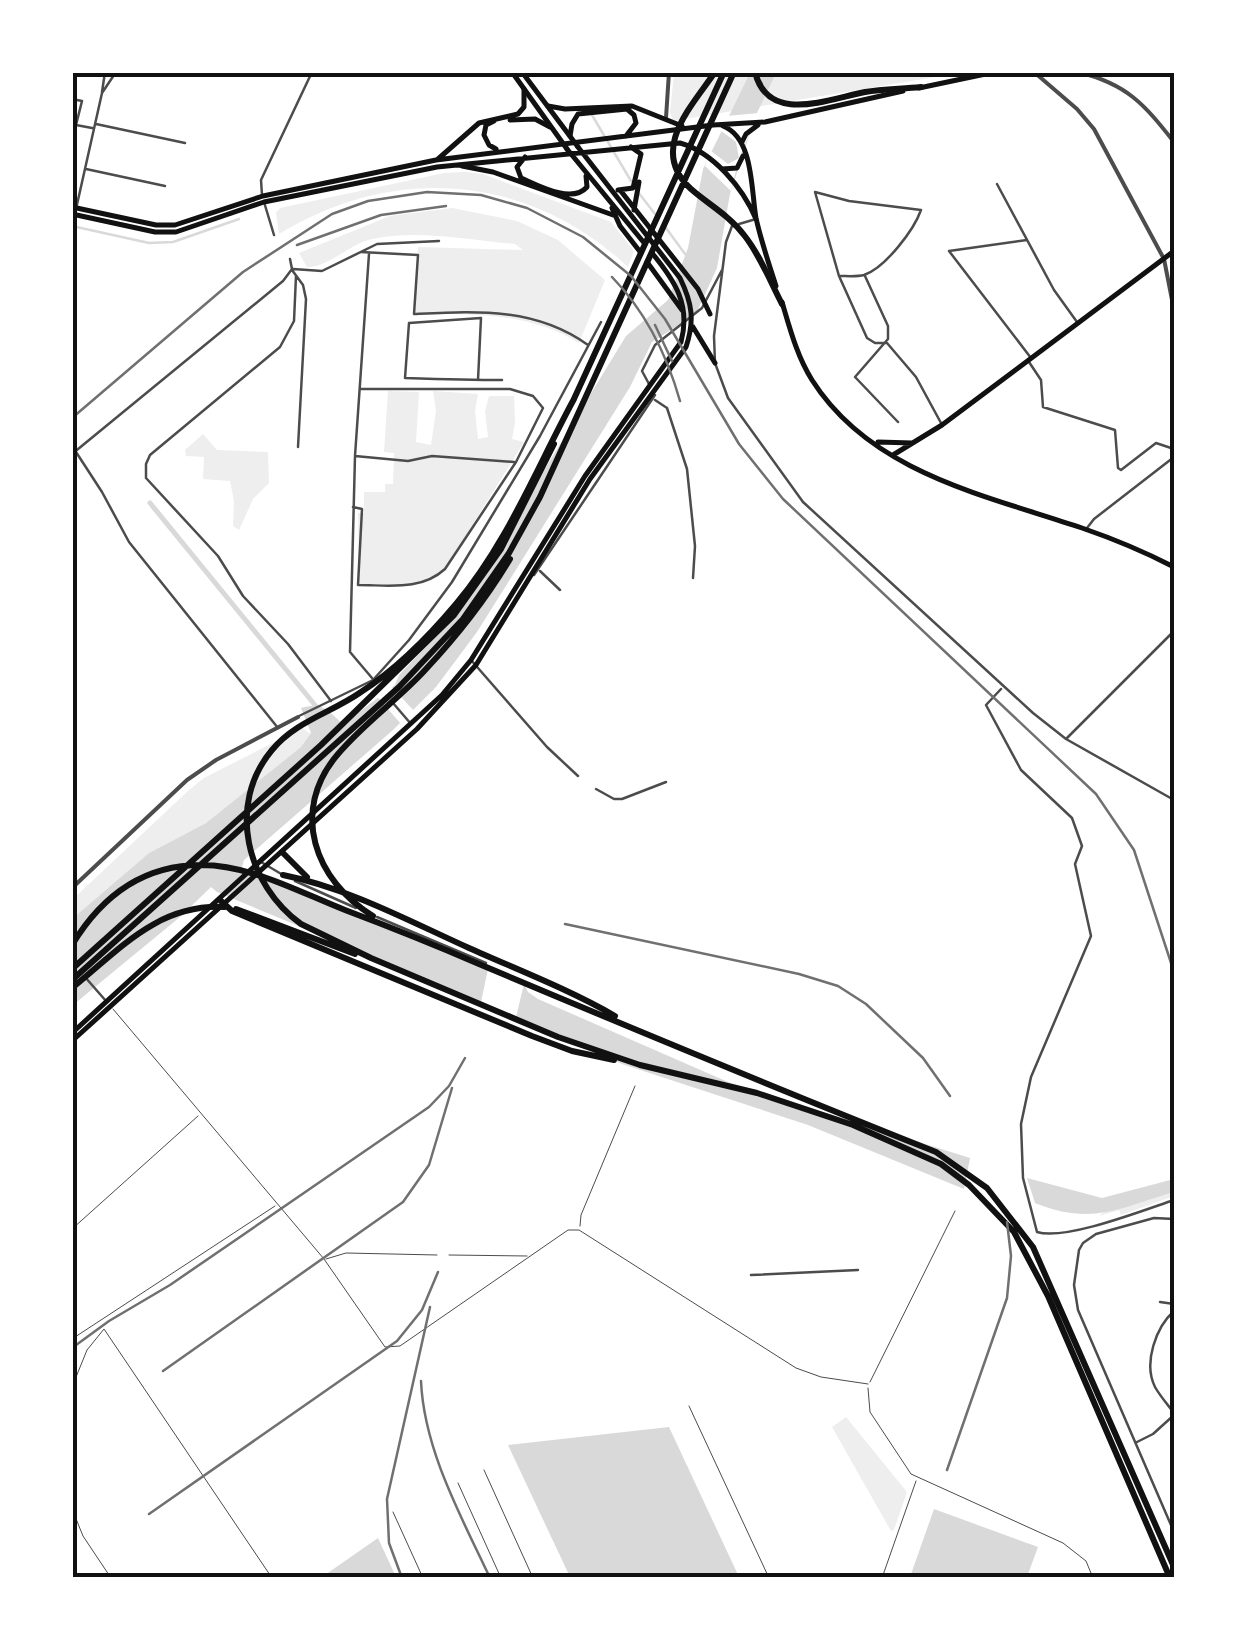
<svg xmlns="http://www.w3.org/2000/svg" width="1247" height="1650" font-family="Commissioner,sans-serif">
<style>
.green{fill:#eee}
.water{fill:#d9d9d9}
.pier{fill:#fff}
.lines{fill:none;stroke-linecap:round;stroke-linejoin:round}
.stream{stroke:#d9d9d9;stroke-width:2.5}
.canal{stroke:#d9d9d9;stroke-width:5}
.service{stroke:#4c4c4c;stroke-width:1}
.pedestrian{stroke:#4c4c4c;stroke-width:2.5}
.minor{stroke:#4c4c4c;stroke-width:2.5}
.tertiary{stroke:#4c4c4c;stroke-width:4}
.secondary{stroke:#111;stroke-width:5}
.primary{stroke:#111;stroke-width:5}
.trunk{stroke:#111;stroke-width:6}
.rail{stroke:#707070;stroke-width:2.5}
.neatline{fill:none;stroke:#111;stroke-width:4}
</style>
<rect width="100%" height="100%" fill="#fff"/>
<path class="green" d="M674,73H959L673,121L670,112Z
M465,172L483,174L611,222L634,251L628,267C529,174 395,163 279,234L276,213L280,208L444,173Z
M452,208L517,221L558,240L605,280L579,343C529,312 471,314 414,314L418,247L523,250L515,244C470,240 417,229 372,239C349,244 330,267 307,267L299,253L390,216Z
M388,391L419,392L416,442L431,445L436,411L433,391L478,394L475,411L478,439L488,437L485,411L489,396H514L515,423L512,439L524,442L445,569C421,591 390,584 359,584L358,513H364V492H385V484H393L394,453L384,452Z
M203,434L217,450L268,452L269,483L253,499L239,530L233,526L234,501L230,481L203,479L204,457L186,456L185,450Z
M302,728L311,734L301,747L206,823L149,853L73,918V899L189,790L204,778Z
M1174,1192V1196L1121,1215L1119,1210L1099,1216L1104,1212Z
M846,1417L907,1492L894,1530L891,1531L832,1427Z"/>
<path class="water" d="M750,73H776L756,115L730,194L717,268L696,314L652,342L630,387L532,544L477,632L436,687L393,730L244,860L241,870L488,969L481,1002L217,892L211,887L180,917L73,1005V918L149,853L206,823L301,747L311,733L301,708C323,702 327,710 343,724L395,685L399,675L439,633L479,577L626,336L668,300L688,248L703,169Z
M524,984L528,992L538,999L728,1082L970,1158L964,1189L808,1125L622,1064L516,1017Z
M1027,1178L1102,1198L1174,1179V1192C1119,1208 1092,1226 1035,1203Z
M669,1427L739,1577H570L508,1445Z
M934,1509L1038,1547L1027,1577H910Z
M378,1538L396,1577H322Z"/>
<path class="pier" d="M759,113L739,158L731,191L705,166L711,151L728,164L739,158L736,142L720,130L726,116Z
M389,684L415,712L401,724L375,694Z"/>
<g class="lines">
<path class="stream" d="M592,115L631,181
M638,192L655,214
M72,226L149,243L173,242L239,219
M666,228L685,254"/>
<path class="canal" d="M150,503L319,710"/>
<path class="service" d="M113,1009L324,1259L385,1347L400,1346L568,1230H579L796,1368L821,1377L868,1384
M580,1226L581,1215L635,1086
M72,1229L198,1116
M449,1255L527,1256
M326,1259L346,1253L437,1255
M72,1339L275,1206
M870,1382L955,1211
M72,1387L87,1350L104,1329L272,1578
M868,1388L870,1412L911,1474L1063,1543L1086,1561L1093,1578
M689,1406L769,1578
M484,1470L533,1578
M458,1483L501,1578
M72,1509L83,1536L111,1578
M393,1512L423,1578
M882,1578L916,1481"/>
<path class="pedestrian" d="M751,1275L858,1270"/>
<path class="minor" d="M102,92L105,72
M72,99L82,101L76,125
M96,124L185,143
M72,140L76,125L92,128
M86,169L165,186
M997,184L1054,290L1077,322
M262,195L261,180L312,72
M264,202L274,235
M76,209L102,93L116,72
M739,224L756,219
M732,226L726,242L714,336L715,363L728,398L803,502L1033,713L1066,739L1174,800
M1027,240L949,251L1031,358
M361,252L418,255L414,314C477,311 535,307 588,345
M369,254L355,456L350,652L372,678
M293,269L322,271L377,244L439,241
M292,270L303,285L306,299L298,447
M296,276L294,321L280,347L150,455L146,464V478L218,556L243,596L288,644L331,701
M839,276C847,276 857,277 864,275C885,268 914,230 921,210L849,201L815,192L839,276L867,338L875,343H887L916,377L941,423
M865,276L888,326V339L855,377L898,422
M1029,362L1041,380L1043,407L1115,430L1118,468L1121,470L1156,443L1174,449
M478,380L481,318L409,323L405,378C437,379 470,380 502,380
M649,384L642,371L655,345L702,308L722,270
M655,400L667,408L687,469L695,546L693,578
M76,452L102,492L129,542L278,728
M72,454L283,281L292,269L290,259
M355,456L408,461L432,456L514,462
M353,507L362,509L358,585C389,585 421,591 445,569L516,462L543,408L533,396L510,389H360
M1087,528L1094,519L1174,457
M540,571L560,590
M534,575L655,395
M471,660L547,747L578,776
M1001,689L986,705L1021,770L1072,818L1082,846L1075,864L1091,936L1031,1077L1021,1124L1023,1178L1037,1232C1065,1241 1144,1210 1174,1200
M393,703L411,724
M299,716L373,680L409,640L452,582L540,436L601,322
M1067,738L1174,631
M596,789L614,799H622L666,782
M261,862L283,875
M295,881L356,908
M377,917L486,963
M85,977L106,1001
M1174,1219L1154,1218L1096,1234L1083,1243L1079,1250L1074,1285L1078,1310L1174,1532
M1160,1302L1174,1304
M1174,1311C1156,1327 1143,1363 1155,1387C1160,1396 1168,1405 1174,1413
M1137,1442L1153,1434L1174,1415"/>
<path class="tertiary" d="M1034,72L1077,109L1094,129L1164,259L1174,310
M1078,72C1127,84 1144,104 1174,142
M666,118L669,72
M72,888L187,780L216,760L298,717"/>
<path class="secondary" d="M919,88L995,72
M548,106L565,109L632,106L682,126
M510,120L535,119L550,127
M494,121L486,125L484,135L489,145L496,149
M723,126C754,138 751,191 756,218C761,241 769,264 776,286
M570,136L572,124L578,114L627,109L634,115L636,123L626,136
M742,142L746,134L758,125
M567,149L645,244
M525,157L517,167L521,178C539,186 572,204 587,187L586,176
M438,159L479,123L518,114L524,107V89
M462,166L493,172L613,215
M722,169L737,168L743,156
M618,190L633,188L641,154L631,147
M620,190L698,289L710,314
M72,207L156,225H175L263,196L436,160L713,125L765,122L903,91
M612,208L620,226L641,253
M634,210L639,182
M72,214L155,232H176L264,202L437,167L680,143C713,152 743,188 756,219
M647,262L682,310
M782,302C790,329 797,356 812,380C871,473 985,495 1082,528C1114,539 1145,552 1174,567
M693,327L715,363
M878,442L912,443
M893,455L942,425L1174,251
M72,1033L442,695L471,660L585,476L681,342C691,305 675,281 652,253
M72,1041L417,729L476,665L590,479L686,347C695,320 692,303 680,278L578,147"/>
<path class="primary" d="M512,72L567,149
M522,72L578,147"/>
<path class="trunk" d="M715,72C692,106 648,150 691,189C708,204 730,216 744,235C760,255 770,281 782,304
M755,72C768,125 828,99 865,92C883,89 902,89 921,87
M574,399C537,467 507,544 456,604C430,635 395,670 361,692C331,713 296,721 272,750C226,805 247,885 301,924L371,958L558,1037L640,1065L757,1093L853,1125L941,1164L969,1185L1014,1232L1048,1296L1170,1578
M573,401L724,72
M282,852L307,877
M283,875C348,888 409,921 469,948C518,970 568,989 615,1016
M220,900L232,911L532,1036L572,1051L614,1060
M236,909L355,954
M373,916C315,881 289,811 338,754C364,723 399,699 426,669C457,636 486,599 510,559
M72,945C101,897 143,865 201,865C251,865 299,892 345,910C390,927 435,945 479,964C631,1028 783,1091 936,1152L987,1188L1033,1247L1174,1567
M72,969L321,745L454,615L501,549L554,444
M72,980L399,687L463,619L509,553L540,497L734,72
M72,988C120,949 158,904 224,907"/>
<path class="rail" d="M297,245L381,215L446,206
M612,277C645,311 667,355 680,401
M655,325L672,361
M72,418L243,272L332,214L368,201L427,192L481,195L527,208L583,237L631,276L665,319L739,444L783,499L1096,794L1134,850L1174,972
M565,924L799,974L838,986L866,1004L923,1058L950,1096
M72,1348L109,1321L170,1285L429,1107L449,1086L465,1058
M163,1371L403,1202L429,1165L452,1088
M421,1381C424,1450 461,1516 490,1578
M947,1470L1007,1298L1011,1256L1007,1222
M149,1514L397,1341L422,1310L438,1272
M402,1578L389,1543L387,1499L430,1307"/>
</g>
<rect width="1247" height="1650" fill="none" stroke="#ffffff" stroke-width="150"/>
<rect x="75" y="75" width="1097" height="1500" class="neatline"/>
</svg>
